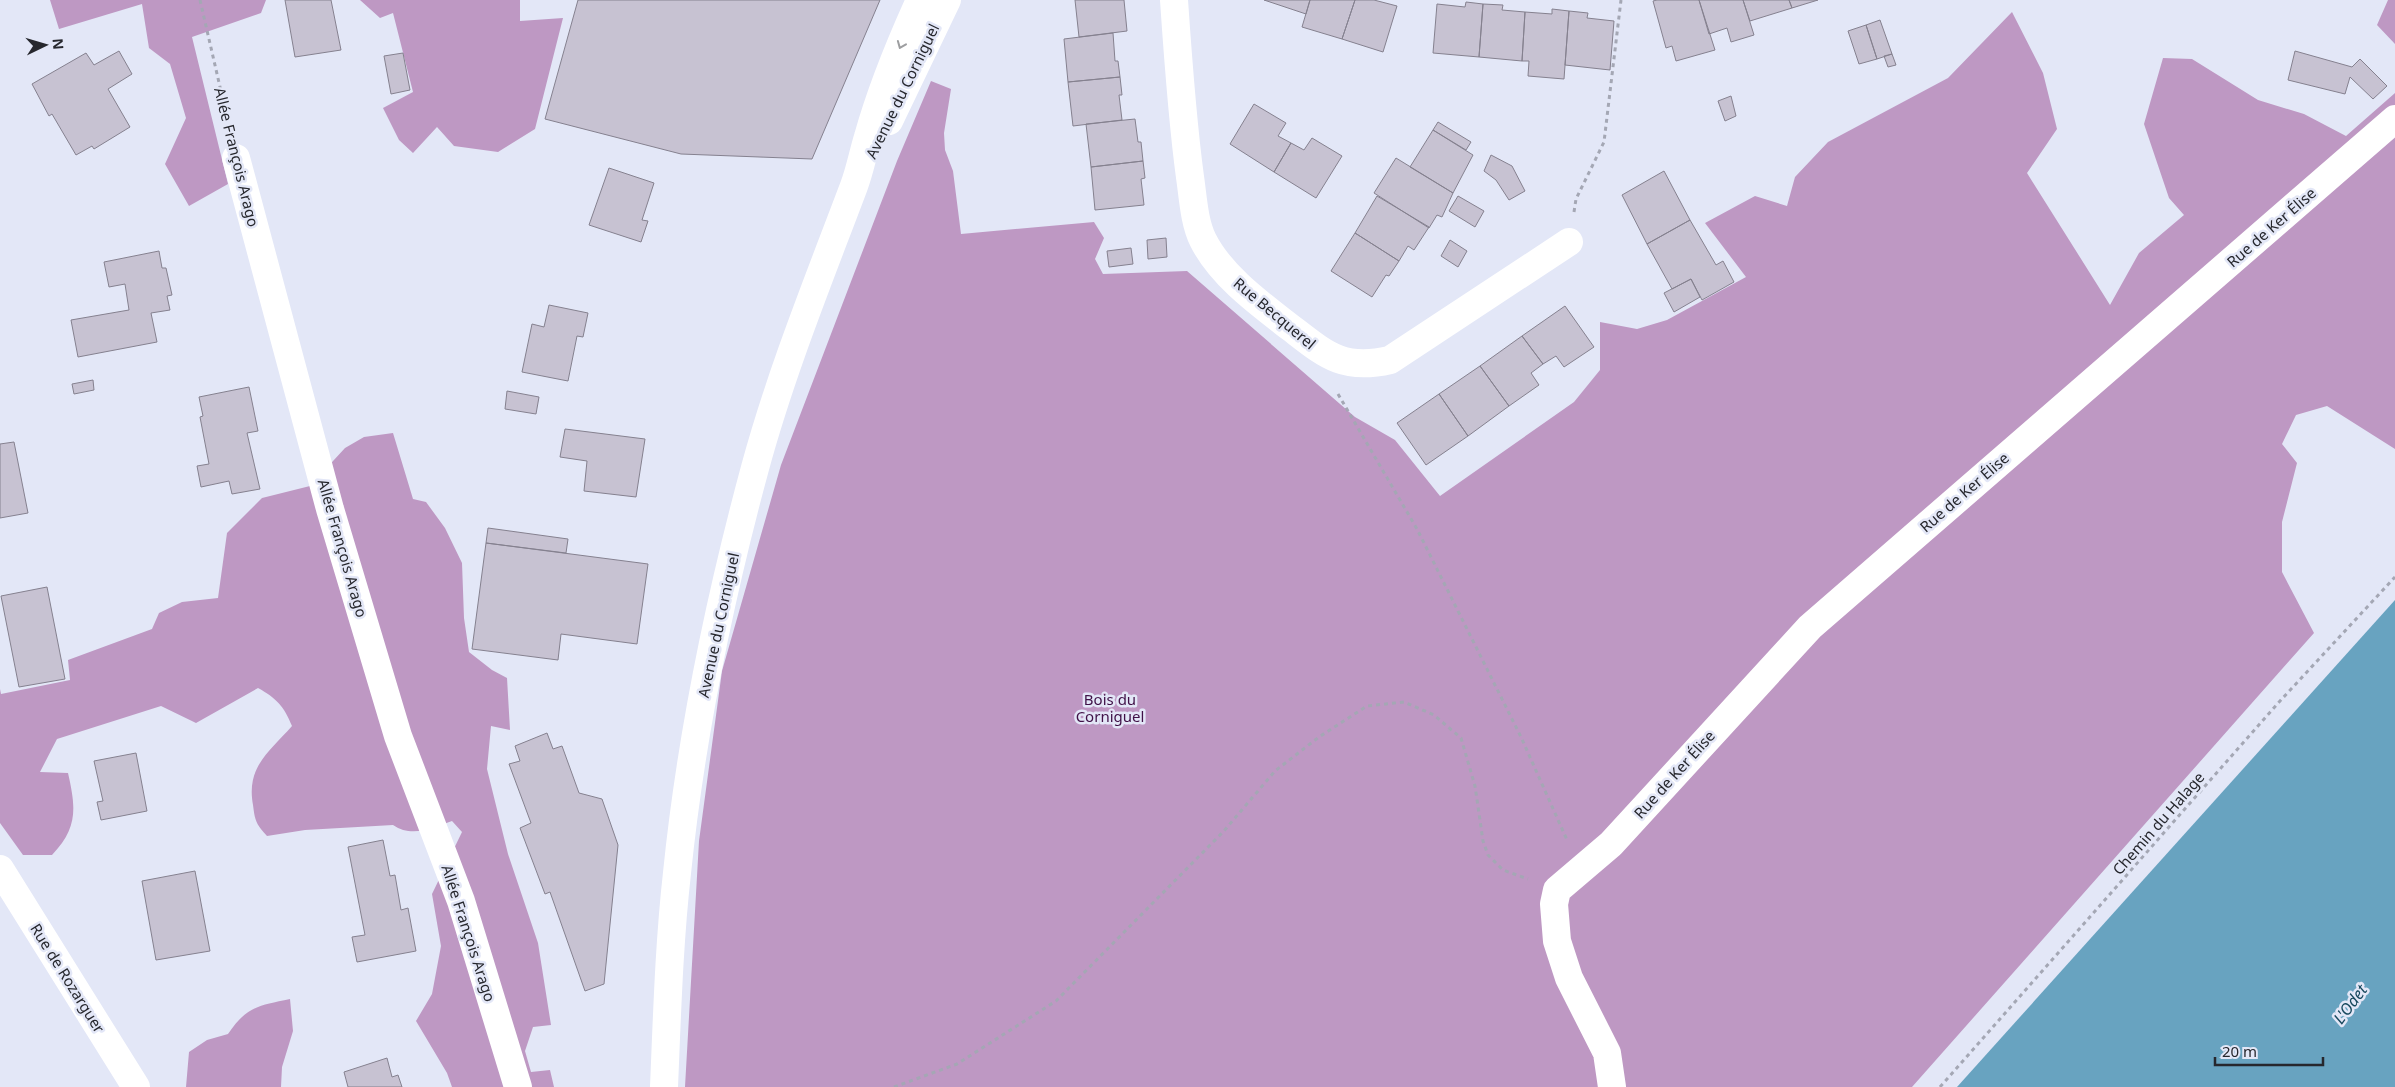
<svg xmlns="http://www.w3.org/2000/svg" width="2395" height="1087" font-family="'Noto Sans',sans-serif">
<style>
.forest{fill:#be98c3}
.water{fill:#68a3c0}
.building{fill:#c7c2d2;stroke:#85818f}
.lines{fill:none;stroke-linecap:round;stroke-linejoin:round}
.path{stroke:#a4a7b4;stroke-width:3;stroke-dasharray:4 4;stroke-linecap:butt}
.street{stroke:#fff;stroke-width:28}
.secondary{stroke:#fff;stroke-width:28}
.oneway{stroke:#9d9ea0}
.labels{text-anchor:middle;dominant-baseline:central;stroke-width:5;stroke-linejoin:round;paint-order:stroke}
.street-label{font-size:15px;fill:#26272d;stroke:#e3e7f7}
.park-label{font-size:15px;fill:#401147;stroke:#e3e7f7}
.water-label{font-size:16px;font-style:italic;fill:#17485d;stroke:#e3e7f7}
</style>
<rect width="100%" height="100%" fill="#e3e7f7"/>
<path class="forest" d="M50,0H266L261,13L192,37L228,184L189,206L165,164L186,118L170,64L149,48L142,4L59,29Z
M360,0H520V21L563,18L535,129L498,152L454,146L437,127L413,153L399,140L383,108L413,92L393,13L380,18Z
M2388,0H2395V44L2377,25Z
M2012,12L2043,73L2057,129L2027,173L2110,305L2139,253L2184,215L2169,198L2144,124L2163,58L2192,59L2258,100L2304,114L2346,136L2395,93V449L2327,406L2296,415L2282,444L2297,463L2282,522V572L2314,633L1912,1087H685L699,841L722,671L781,465L897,161L931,81L951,89L944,133L945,150L953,171L961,234L1094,222L1104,238L1095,259L1103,274L1187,271L1355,417L1395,440L1440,496L1574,402L1600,370V322L1637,329L1667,320L1746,277L1705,223L1755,196L1787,206L1795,177L1828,142L1948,78Z
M393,433L413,499L426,502L445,528L462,563L464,618L469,652L492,670L507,678L510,730L491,726L487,769L508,854L538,943L551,1025L533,1027L525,1051L531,1072L550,1070L554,1087H452L447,1073L416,1021L432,994L441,946L432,894L462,832L452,821C432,828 412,838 393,825L305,830L267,836C256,824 255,821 253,805C246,767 269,752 292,726C284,706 276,698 258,688L196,723L161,706L57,739L40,772L68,773C76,808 78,828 52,855H23L0,823V689L1,694L70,680L68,660L152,629L159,613L182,602L218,598L227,533L262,498L310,486L345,448L364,437Z
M290,999L293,1031L282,1067L281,1087H186L189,1052L207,1040L228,1034C247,1006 258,1006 290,999Z"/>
<path class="water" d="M2395,600V1087H1957Z"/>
<path class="building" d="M285,0H331L341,50L295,57Z
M578,0H880L812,159L681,154L545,119Z
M1075,0H1124L1127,31L1079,37Z
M1264,0H1310L1306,14Z
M1310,0H1355L1342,39L1302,27Z
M1355,0H1374L1397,6L1383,52L1342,39Z
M1657,0H1699L1715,50L1676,61L1672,46L1666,48L1653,1Z
M1699,0H1743L1754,35L1731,42L1727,28L1709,34Z
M1743,0H1789L1792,8L1750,21Z
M1789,0H1818L1792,8Z
M1466,2L1483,4L1479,57L1433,53L1437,4L1465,7Z
M1483,4L1503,5L1502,10L1525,12L1522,61L1479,57Z
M1552,9L1569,11L1564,79L1528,76L1529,61H1522L1525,12L1552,14Z
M1569,11L1588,13L1587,18L1614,21L1610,70L1565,65Z
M1880,20L1892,54L1877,59L1866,25Z
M1866,25L1877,59L1859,64L1848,31Z
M1113,33L1115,61H1118L1120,77L1068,82L1064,39Z
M119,51L132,74L108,89L130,127L94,149L92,146L76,155L52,114L49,116L32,84L86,53L94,65Z
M2295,51L2352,67L2360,59L2387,86L2373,99L2350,77L2345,94L2288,80Z
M403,53L410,90L391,94L384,56Z
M1892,54L1896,65L1888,67L1884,56Z
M1120,77L1122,95H1119L1122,120L1073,126L1068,82Z
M1731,96L1736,116L1725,121L1718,101Z
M1254,104L1286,123L1278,136L1291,143L1274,172L1230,144Z
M1135,119L1138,142H1141L1143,161L1091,167L1086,124Z
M1438,122L1471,142L1466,150L1433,130Z
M1433,130L1473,155L1453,193L1410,167Z
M1312,138L1342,156L1316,198L1274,172L1291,143L1304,150Z
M1491,155L1512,166L1525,191L1509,200L1496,180L1484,171Z
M1396,158L1453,193L1442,217L1437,215L1429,228L1374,193Z
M1143,161L1145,178L1141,179L1144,205L1095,210L1091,167Z
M609,168L654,183L642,220L648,221L641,242L589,225Z
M1664,171L1690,220L1647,244L1622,195Z
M1377,196L1429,227L1414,250L1408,246L1399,261L1355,233Z
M1458,196L1484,211L1475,227L1449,211Z
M1690,220L1716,265L1723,261L1734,282L1702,300L1691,279L1672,289L1647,244Z
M1355,233L1399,261L1389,276L1386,275L1372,297L1331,271Z
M1166,238L1167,257L1148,259L1147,240Z
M1450,240L1467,251L1458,267L1441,256Z
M1131,248L1133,264L1109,267L1107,251Z
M159,251L162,268H166L172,295L167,296L170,310L151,313L157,342L78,357L71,320L129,310L125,284L109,287L104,262Z
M1691,279L1700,297L1674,312L1664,293Z
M549,305L588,313L583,337L577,336L568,381L522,372L532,324L544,327Z
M1565,306L1594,347L1564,367L1556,356L1543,364L1522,336Z
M1522,336L1543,364L1531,373L1539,385L1509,406L1480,366Z
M1480,366L1509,406L1468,436L1439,394Z
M93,380L94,390L74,394L72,384Z
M249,387L258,431L247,433L260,489L232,494L229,481L201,487L197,466L209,464L200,417L203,416L199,397Z
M507,391L539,397L536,414L505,409Z
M1439,394L1468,436L1426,465L1397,423Z
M565,429L645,439L636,497L584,491L587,461L560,457Z
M14,442L28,513L0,518V444Z
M488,528L568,539L566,553L486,543Z
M486,543L648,564L637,644L561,634L558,660L472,649Z
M47,587L65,679L19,687L1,596Z
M547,733L553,749L562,746L579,793L602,799L618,845L604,984L585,991L550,892L545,894L520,828L531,823L509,764L520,761L515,746Z
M136,753L147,811L101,820L97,802L103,801L94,761Z
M383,840L390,876L395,875L401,910L408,908L416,951L357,962L352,937L365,935L348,847Z
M195,871L210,951L156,960L142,881Z
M387,1058L392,1077L398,1075L402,1087H348L344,1072Z"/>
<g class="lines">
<path class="path" d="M200,0L229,126
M1574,212L1576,199L1604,142L1621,0
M1338,394L1417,529L1521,737L1567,840
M894,1087L957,1064L1056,1001L1223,832L1275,771L1319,737L1367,706L1404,702L1434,715L1461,738L1475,786L1483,841L1488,855L1503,870L1528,879
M1940,1087L2280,701L2395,577"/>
<path class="street" d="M1174,0C1178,59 1182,118 1190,177C1193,197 1194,222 1203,240C1221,276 1260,304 1291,328C1326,355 1343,371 1390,360L1569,242
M236,158L330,509L398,736L461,901L518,1087
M0,869L136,1087
M1612,1087L1607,1053L1569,978L1557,941L1554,904L1557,890L1611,844L1810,627L2395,119"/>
<path class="secondary" d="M889,121L947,0
M664,1087C667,1016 669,944 677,873C691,736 719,601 755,468C781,372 819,279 854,186C860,170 863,153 868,137C881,90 900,44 920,0"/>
</g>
<defs><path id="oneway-chevron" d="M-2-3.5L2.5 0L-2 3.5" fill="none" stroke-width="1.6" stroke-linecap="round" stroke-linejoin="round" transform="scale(1.25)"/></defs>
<use class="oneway" href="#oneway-chevron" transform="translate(901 45) rotate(112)"/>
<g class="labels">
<g class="street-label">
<text transform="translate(902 91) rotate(-64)">Avenue du Corniguel</text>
<text transform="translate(237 157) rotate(76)">Allée François Arago</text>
<text transform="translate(2271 227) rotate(-41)">Rue de Ker Élise</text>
<text transform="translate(1275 313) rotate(40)">Rue Becquerel</text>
<text transform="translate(1964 492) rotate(-41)">Rue de Ker Élise</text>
<text transform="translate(343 548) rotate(74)">Allée François Arago</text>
<text transform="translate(718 625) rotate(-78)">Avenue du Corniguel</text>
<text transform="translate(1674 774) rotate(-48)">Rue de Ker Élise</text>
<text transform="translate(2158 823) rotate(-49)">Chemin du Halage</text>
<text transform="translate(469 933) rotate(72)">Allée François Arago</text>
<text transform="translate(68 978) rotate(58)">Rue de Rozarguer</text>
</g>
<g class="park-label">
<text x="1110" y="699">Bois du<tspan x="1110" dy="17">Corniguel</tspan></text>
</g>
<g class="water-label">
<text transform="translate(2350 1004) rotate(-53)">L'Odet</text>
</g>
</g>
<g transform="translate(45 45) rotate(85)" stroke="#e3e7f7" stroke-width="4" paint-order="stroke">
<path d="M0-4L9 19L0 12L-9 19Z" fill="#26272d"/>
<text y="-8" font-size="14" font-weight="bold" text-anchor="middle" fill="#26272d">N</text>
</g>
<path d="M2215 1057v8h108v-8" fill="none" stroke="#26272d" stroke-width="2.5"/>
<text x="2222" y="1057" font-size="15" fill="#26272d" stroke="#e3e7f7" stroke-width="4" paint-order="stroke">20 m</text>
</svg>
